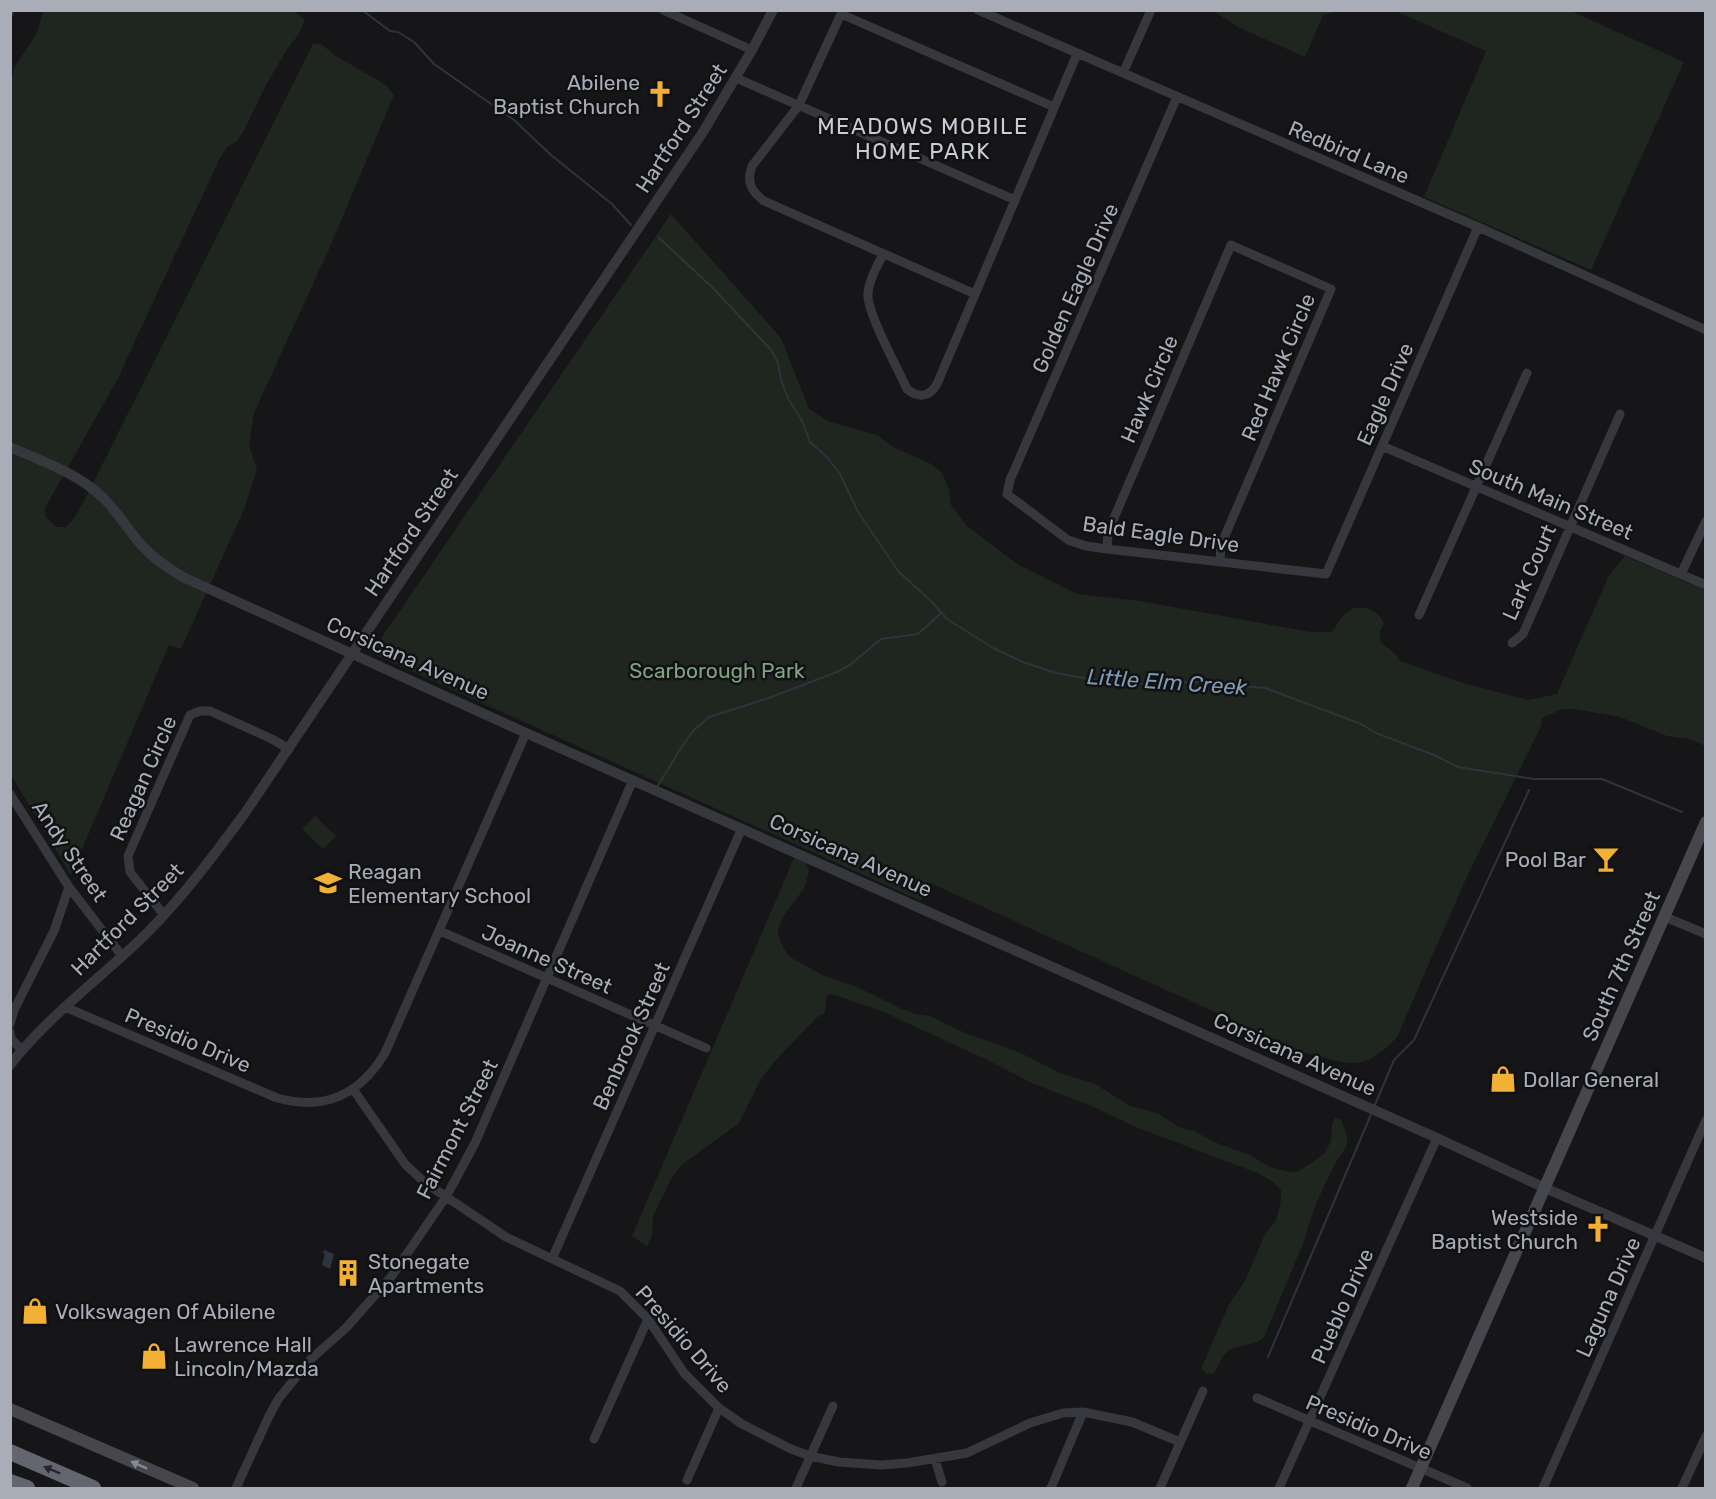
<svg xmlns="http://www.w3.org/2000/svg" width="1716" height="1499" font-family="Rubik,sans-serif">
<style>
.green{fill:#1e261f}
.water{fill:#2c353c}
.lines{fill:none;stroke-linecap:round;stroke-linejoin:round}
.stream{stroke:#2c353c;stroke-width:2}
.minor{stroke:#37383d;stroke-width:9}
.tertiary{stroke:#37383d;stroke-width:10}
.secondary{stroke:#45474d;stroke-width:12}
.motorway{stroke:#63666e;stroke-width:16}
.oneway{fill:#858993}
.oneway2{fill:#26262a}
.labels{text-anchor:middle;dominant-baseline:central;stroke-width:5;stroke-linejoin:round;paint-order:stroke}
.poi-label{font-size:21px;fill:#a8adb8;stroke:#111113;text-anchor:start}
.street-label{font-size:21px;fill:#a8adb8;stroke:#111113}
.park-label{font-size:21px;fill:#7fa381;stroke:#111113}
.neighbourhood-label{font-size:22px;letter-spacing:1.5px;fill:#c9ccd4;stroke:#111113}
.water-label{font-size:22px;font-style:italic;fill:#7f9bb3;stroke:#111113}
</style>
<rect width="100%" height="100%" fill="#161618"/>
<path class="green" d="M43,11H293L305,19L299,34L288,48L267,83L243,132L237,141L227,147L219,160L117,380L45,508L46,517L56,527H66L73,520L84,501L313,44H321L336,56L386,85L394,95L329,249L254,413L249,445L257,469L245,507L181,649L169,645L71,875L11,775L10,89L14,68L37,33Z
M1213,11H1336L1323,15L1305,57L1238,27Z
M1395,11H1571L1684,62L1591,270L1424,197L1486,51Z
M671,214L781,338L809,409L830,422L877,435L893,447L931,464L942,473L949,489L951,505L967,526L1017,564L1077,594L1140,601L1310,632H1332C1336,626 1341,616 1347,612C1359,602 1380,610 1384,624L1380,631V641C1387,649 1395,651 1400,661L1463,683L1528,700L1557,694L1609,575L1625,556L1705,590V746L1690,739L1667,736L1620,717L1574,709H1563L1542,718L1541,726L1464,883L1397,1037C1362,1075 1348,1063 1303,1052L930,883L921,901L371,653Z
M315,816L336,836L323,849L302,829Z
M794,858L806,863L809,871L805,887L783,917L778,928V935L784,949L790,957L822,975L857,987L902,1009L916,1014L930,1016L965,1033L1019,1052L1060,1073L1095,1084L1130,1106L1157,1113L1179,1127L1194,1131L1214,1142L1252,1156L1268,1166L1281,1170L1290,1172L1299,1171L1324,1154L1331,1141L1332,1125L1335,1118L1341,1120C1344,1127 1348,1136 1347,1143C1346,1150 1338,1157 1335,1164C1323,1188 1311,1212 1305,1239L1264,1337C1256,1347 1238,1343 1227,1352C1221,1357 1219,1366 1214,1373L1208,1374L1201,1369L1228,1306L1245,1281L1265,1234L1276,1220L1281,1200V1190L1274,1183L1260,1174L1133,1126L1092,1106L1034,1084L981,1057L881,1011L835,995H828L826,998L825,1013L817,1017L775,1061L761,1079L739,1123L680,1166L671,1179L653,1216L652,1236L647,1246L632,1236Z"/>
<path class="water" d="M324,1250L334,1254L330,1269L322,1265L325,1254L323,1253Z"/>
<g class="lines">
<path class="stream" d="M362,10L390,31L398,32L414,42L434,64L514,120L551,155L612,204L631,225
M10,20L14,10
M659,238L713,288L771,350L778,363L781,380L789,400L802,421L810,442L827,457L840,474L858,512L899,572L933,603L947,619L993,648L1023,662L1056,673L1095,680L1124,681L1136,684L1197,682L1265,688L1361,724L1376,733L1434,755L1458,767L1534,779H1602L1682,812
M657,787L681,748L693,731L709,717L766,699L837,672L850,665L881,639L918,634L940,614
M1374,1107L1394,1060L1414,1040L1529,790
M1268,1357L1372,1112"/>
<path class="minor" d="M663,10L752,50
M978,10L1478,227L1706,330
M1123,73L1151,10
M736,78L1015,200
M1177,97L1010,480L1007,494L1068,540L1086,546L1107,549L1326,574L1478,227
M883,254C877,267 867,283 868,298C871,320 897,367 907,389C918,398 929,398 937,384L1077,54
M975,294L764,201C751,191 746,182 752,166L799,105L841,14L1054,107
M1382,446L1706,585
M1107,549L1108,532L1231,245L1331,289L1221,545L1220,560
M1681,574L1706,521
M1419,615L1527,373
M1512,643L1523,634L1620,414
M10,794L69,887L122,956
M164,915L130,872L128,856L190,715L200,711H210L272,739L289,749
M1665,917L1706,934
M440,931L706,1048
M65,1007L277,1098C325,1111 360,1095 385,1053L526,733
M10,1024L14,1010L54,931L69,887
M10,1032L11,1039L22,1050
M353,1089L405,1164L424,1182L506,1237L620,1291L648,1319L684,1373L719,1408L742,1424L791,1449L810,1456L839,1462L881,1465L907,1463L967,1453L1030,1423L1063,1413L1083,1412L1132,1422L1180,1442
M552,1259L742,828
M1257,1398L1467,1488
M594,1439L648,1319
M935,1459L942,1482
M687,1480L719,1408
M236,1488L269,1416L279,1398L311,1359L346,1328L391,1277L446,1197L475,1143L633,780
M796,1488L833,1406
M1051,1488L1083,1412
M1160,1488L1203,1391
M1279,1488L1437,1138
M1543,1488L1706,1120
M1682,1488L1706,1436"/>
<path class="tertiary" d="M10,447C41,461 75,472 100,495C115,508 125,526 138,541C151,557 167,568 185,578L526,733L1437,1138L1545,1188L1706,1258
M10,1065C49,1015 101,978 146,934C183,897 214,855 245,813L703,132L752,50L773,10"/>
<path class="secondary" d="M10,1409L193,1488
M1412,1488L1706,822"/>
<path class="motorway" d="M10,1452L93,1488
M10,1482L27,1488"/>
</g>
<defs><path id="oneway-solid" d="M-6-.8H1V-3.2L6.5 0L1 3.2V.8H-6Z" transform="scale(1.5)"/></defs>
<use class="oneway" href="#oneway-solid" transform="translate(139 1465) rotate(-156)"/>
<use class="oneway2" href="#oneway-solid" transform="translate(52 1470) rotate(-157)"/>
<defs>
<symbol id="church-bare" viewBox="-9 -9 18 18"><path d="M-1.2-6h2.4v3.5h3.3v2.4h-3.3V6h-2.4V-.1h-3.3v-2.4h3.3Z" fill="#f2b134" stroke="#111113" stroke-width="2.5" paint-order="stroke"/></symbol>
<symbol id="bar-bare" viewBox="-9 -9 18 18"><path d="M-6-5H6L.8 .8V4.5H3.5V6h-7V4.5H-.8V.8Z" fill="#f2b134" stroke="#111113" stroke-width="2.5" paint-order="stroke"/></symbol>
<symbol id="school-bare" viewBox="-9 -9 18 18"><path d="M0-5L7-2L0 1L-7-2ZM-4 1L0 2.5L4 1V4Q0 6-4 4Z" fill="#f2b134" stroke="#111113" stroke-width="2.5" paint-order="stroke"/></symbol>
<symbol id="shop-bare" viewBox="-9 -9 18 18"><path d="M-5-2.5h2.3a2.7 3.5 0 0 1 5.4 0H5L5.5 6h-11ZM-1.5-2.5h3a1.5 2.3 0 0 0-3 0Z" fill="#f2b134" stroke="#111113" stroke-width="2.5" paint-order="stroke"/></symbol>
<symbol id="building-bare" viewBox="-9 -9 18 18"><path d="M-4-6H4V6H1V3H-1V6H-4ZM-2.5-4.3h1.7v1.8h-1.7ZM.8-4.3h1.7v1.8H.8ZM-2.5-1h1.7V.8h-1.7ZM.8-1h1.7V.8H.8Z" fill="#f2b134" stroke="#111113" stroke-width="2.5" paint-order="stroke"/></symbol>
</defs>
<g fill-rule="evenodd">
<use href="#church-bare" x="641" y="75" width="38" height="38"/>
<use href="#bar-bare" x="1587" y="840" width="38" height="38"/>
<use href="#school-bare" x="309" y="864" width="38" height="38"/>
<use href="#shop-bare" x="1484" y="1060" width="38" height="38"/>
<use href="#church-bare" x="1579" y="1210" width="38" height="38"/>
<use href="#building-bare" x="329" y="1254" width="38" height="38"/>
<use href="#shop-bare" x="16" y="1292" width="38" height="38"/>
<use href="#shop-bare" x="135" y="1337" width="38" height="38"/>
</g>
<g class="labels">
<g class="poi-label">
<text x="640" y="82" text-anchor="end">Abilene<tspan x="640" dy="24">Baptist Church</tspan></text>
<text x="1586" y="859" text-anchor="end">Pool Bar</text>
<text x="348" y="871">Reagan<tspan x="348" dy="24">Elementary School</tspan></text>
<text x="1523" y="1079">Dollar General</text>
<text x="1578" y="1217" text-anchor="end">Westside<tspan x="1578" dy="24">Baptist Church</tspan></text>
<text x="368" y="1261">Stonegate<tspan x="368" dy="24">Apartments</tspan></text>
<text x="55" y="1311">Volkswagen Of Abilene</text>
<text x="174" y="1344">Lawrence Hall<tspan x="174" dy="24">Lincoln/Mazda</tspan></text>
</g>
<g class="street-label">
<text transform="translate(681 128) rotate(-57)">Hartford Street</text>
<text transform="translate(1349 152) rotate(23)">Redbird Lane</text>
<text transform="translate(1075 288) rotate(-66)">Golden Eagle Drive</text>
<text transform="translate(1278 367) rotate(-67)">Red Hawk Circle</text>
<text transform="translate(1149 389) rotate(-67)">Hawk Circle</text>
<text transform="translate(1385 394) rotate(-66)">Eagle Drive</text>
<text transform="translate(1551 499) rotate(23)">South Main Street</text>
<text transform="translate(411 532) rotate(-56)">Hartford Street</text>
<text transform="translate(1161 534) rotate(8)">Bald Eagle Drive</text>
<text transform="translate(1529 572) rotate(-66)">Lark Court</text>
<text transform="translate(408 658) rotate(24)">Corsicana Avenue</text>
<text transform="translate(143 778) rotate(-66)">Reagan Circle</text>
<text transform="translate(70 851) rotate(56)">Andy Street</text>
<text transform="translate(851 855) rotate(24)">Corsicana Avenue</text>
<text transform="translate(127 919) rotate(-45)">Hartford Street</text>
<text transform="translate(547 959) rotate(24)">Joanne Street</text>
<text transform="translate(1621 966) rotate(-66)">South 7th Street</text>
<text transform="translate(631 1036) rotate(-66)">Benbrook Street</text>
<text transform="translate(188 1040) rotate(23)">Presidio Drive</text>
<text transform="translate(1295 1054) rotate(24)">Corsicana Avenue</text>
<text transform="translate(457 1129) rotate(-63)">Fairmont Street</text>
<text transform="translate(1608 1297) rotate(-66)">Laguna Drive</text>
<text transform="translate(1342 1306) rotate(-66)">Pueblo Drive</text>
<text transform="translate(684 1339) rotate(49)">Presidio Drive</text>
<text transform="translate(1369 1427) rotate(23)">Presidio Drive</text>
</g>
<g class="park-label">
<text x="717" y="670">Scarborough Park</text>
</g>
<g class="neighbourhood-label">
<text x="923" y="126">MEADOWS MOBILE<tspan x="923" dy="25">HOME PARK</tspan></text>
</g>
<g class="water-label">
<text transform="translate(1167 682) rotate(4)">Little Elm Creek</text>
</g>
</g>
<rect width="1716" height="1499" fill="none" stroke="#a8adb8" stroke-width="24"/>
</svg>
